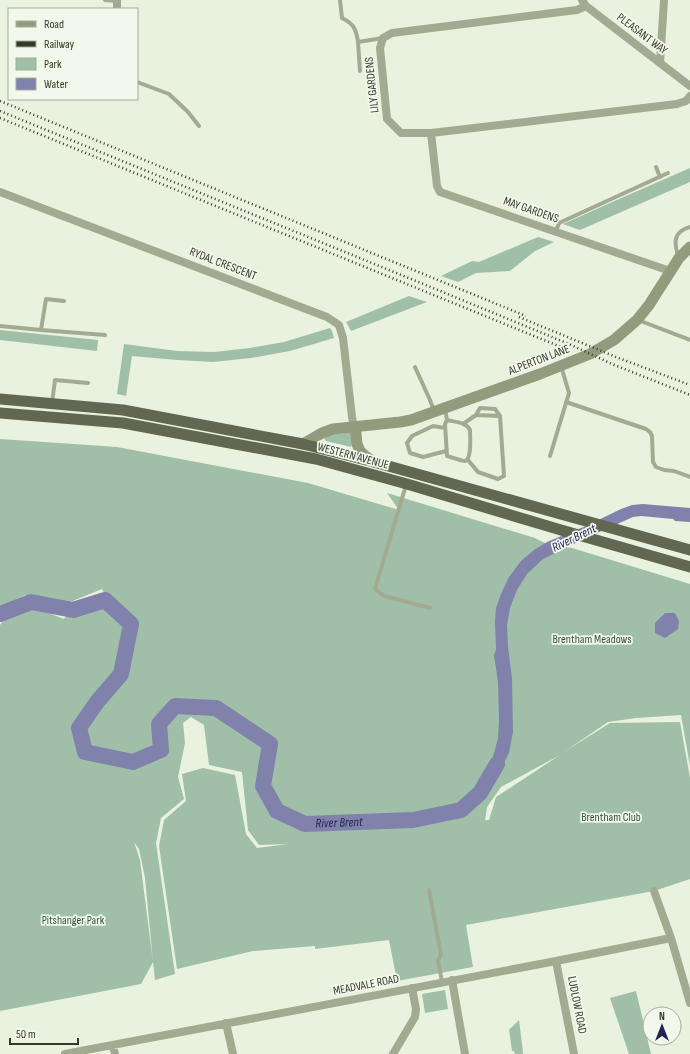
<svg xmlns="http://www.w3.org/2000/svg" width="690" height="1054" font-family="'Sofia Sans Condensed',sans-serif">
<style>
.green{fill:#a0bfa8;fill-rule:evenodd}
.water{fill:#8182ab}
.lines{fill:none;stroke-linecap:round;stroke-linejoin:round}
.river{stroke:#8182ab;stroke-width:16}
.service{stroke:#a2ab92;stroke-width:4}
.minor{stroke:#a2ab92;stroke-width:8}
.secondary{stroke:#939b7d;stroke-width:11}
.trunk{stroke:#616750;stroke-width:11}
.rail{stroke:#34372a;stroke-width:2.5;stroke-dasharray:1 3;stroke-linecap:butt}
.labels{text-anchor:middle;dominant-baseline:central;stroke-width:3.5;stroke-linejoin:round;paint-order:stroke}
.street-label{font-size:12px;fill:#34372a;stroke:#f2f8eb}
.park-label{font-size:12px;fill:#30533a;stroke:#f2f8eb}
.water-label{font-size:13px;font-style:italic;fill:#232454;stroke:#f2f8eb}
</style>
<rect width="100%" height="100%" fill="#e9f1df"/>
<path class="green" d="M690,168V182L580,230L563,224L619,199Z
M538,237L554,242L535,251L510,271L476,273L458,282L441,276L472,261L479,262Z
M409,296L427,302L351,331L346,322Z
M330,328L332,331L334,338L290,351L251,358L213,362L177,360L132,356L126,396L117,394L124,344L177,351L214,352L250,348L284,342Z
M0,330L98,340L97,351L0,340Z
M354,432V438L351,447L326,441L324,438L327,435Z
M0,439L117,447L308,483L399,510L387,493L535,538L547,544L572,548L690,584V766L681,715L636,718L608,722L564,752L610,723L680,722L690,778V879L654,891L466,925L473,967L397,981L389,940L315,949V946L253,951L177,969L159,846L164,820L186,801L182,774L203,768L235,775L246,834L257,848L288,844L259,845L248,830L242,772L209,765L204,725L191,717L183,723L185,743L178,777L184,799L161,818L156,843L175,974L155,980L153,962L141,984L0,1011V625L5,618L31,607L43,611L25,595L0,608ZM102,589L106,597L102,595L74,606L64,619L46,612ZM560,755L496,797L489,820H485L487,807L501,787ZM134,842L139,849L145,878L153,962L140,860Z
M445,990L448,1009L425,1013L422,994Z
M636,991L651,1054H629L610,998Z
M519,1020L523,1052V1054H515L514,1051H512L509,1029L511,1028Z"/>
<path class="water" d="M643,504L690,508V522L675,521L673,519L641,516L633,517L588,537L543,559L527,574L517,590L510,608L507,625L508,647L512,678L513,732L509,753L492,786L480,779L493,757L498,738L499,719L498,682L494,655L496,650L495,621L496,608L501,594L509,577L521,561L534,550L547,542L586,526L621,509L632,505Z
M665,613H675L679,621L678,629L665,638L655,633V623Z"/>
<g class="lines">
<path class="river" id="s1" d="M0,614L31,602L73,610L105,600L131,624L121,674L97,702L79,728L85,752L133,762L161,750L159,724L175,706L216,708L270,744L263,786L277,811L305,824L413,820L461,810L480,793L497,764"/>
<path class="service" d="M105,0L117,1
M340,0L342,18C354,24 356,29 358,42
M360,71L358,42L383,38
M137,82L169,94L188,112L199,126
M656,167L660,177
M556,231L559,223L668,173
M678,256C674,242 673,232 690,227
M638,320L690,340
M0,326L41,330L46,299L64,301
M41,330L105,335
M415,367L430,400L434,411
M566,402L646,429L650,432L652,436L653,462L656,467L664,470L674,471L690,477
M52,403L55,380L88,383
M445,409L447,420L445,424L447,456C451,457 462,461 465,461C472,459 470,437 470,430C466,422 455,422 447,420
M476,415L480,408L495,409L500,416
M463,424L476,415L500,416L504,476L498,479L478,472L468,460
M445,428L433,426L412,436L407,443L410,453L423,457L446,451
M550,456L569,393L561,366
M406,485L375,589L384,596L430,608
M429,890L441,955L438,960L442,982"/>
<path class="minor" d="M582,0L586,6L690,86
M586,6L577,10L392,33L383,38L380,48L387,119L401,133H431L677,104L686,101L690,96
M117,9V0
M660,63L664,0
M431,133L437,186L440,192L670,271
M0,192L327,317L339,325L343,338L352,417L354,427
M654,891L671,938L690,1003
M556,961L574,1054
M452,980L465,1054
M226,1023L233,1054
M113,1045L115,1054
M65,1054L556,961L671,938
M393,1054L415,1017L416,1009L412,988"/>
<path class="secondary" d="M354,427L356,434L357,444L360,451L364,455L374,462
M303,444L322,433L333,429L400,422L411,420L540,374L590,354L614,340L637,320L649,305L679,258L690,247"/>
<path class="trunk" d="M0,399L123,410L303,444L374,462L690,550
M0,413L123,423L316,459L407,484L561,530L690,567"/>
<path class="rail" d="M0,101L526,316
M0,111L416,281L569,344L612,364L690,395
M0,118L561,347
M519,317L616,357L690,385"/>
</g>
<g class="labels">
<g class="street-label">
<text transform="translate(642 34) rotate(37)">PLEASANT WAY</text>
<text transform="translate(372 85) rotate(-96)">LILY GARDENS</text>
<text transform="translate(531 210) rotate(19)">MAY GARDENS</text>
<text transform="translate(223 264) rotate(21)">RYDAL CRESCENT</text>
<text transform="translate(539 360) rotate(-21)">ALPERTON LANE</text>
<text transform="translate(353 456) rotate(15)">WESTERN AVENUE</text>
<text transform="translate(366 985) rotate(-11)">MEADVALE ROAD</text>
<text transform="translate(577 1005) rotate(79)">LUDLOW ROAD</text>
</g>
<g class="park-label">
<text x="592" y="639">Brentham Meadows</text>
<text x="611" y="817">Brentham Club</text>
<text x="73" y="920">Pitshanger Park</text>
</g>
<g class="water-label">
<text transform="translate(574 538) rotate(-26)">River Brent</text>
<text stroke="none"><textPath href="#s1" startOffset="661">River Brent</textPath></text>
</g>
</g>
<rect x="8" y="8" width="130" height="92" fill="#f2f8eb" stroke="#a6ab9e"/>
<rect x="16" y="21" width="20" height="6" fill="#939b7d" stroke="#a6ab9e"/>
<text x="44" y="28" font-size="12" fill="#34372a">Road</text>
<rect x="16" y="41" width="20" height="6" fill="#34372a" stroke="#a6ab9e"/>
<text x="44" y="48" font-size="12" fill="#34372a">Railway</text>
<rect x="16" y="58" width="20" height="12" fill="#a0bfa8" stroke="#a6ab9e"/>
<text x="44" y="68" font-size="12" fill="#34372a">Park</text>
<rect x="16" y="78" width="20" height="12" fill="#8182ab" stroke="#a6ab9e"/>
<text x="44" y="88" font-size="12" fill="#34372a">Water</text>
<g transform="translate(662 1026)"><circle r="19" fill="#f2f8eb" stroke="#a6ab9e"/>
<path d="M0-3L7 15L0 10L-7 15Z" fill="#232454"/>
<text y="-6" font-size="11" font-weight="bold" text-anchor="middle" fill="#34372a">N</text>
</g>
<path d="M10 1038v6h68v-6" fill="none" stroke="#34372a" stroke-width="2"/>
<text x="16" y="1038" font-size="12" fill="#34372a" stroke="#f2f8eb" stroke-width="3" paint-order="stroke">50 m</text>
</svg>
